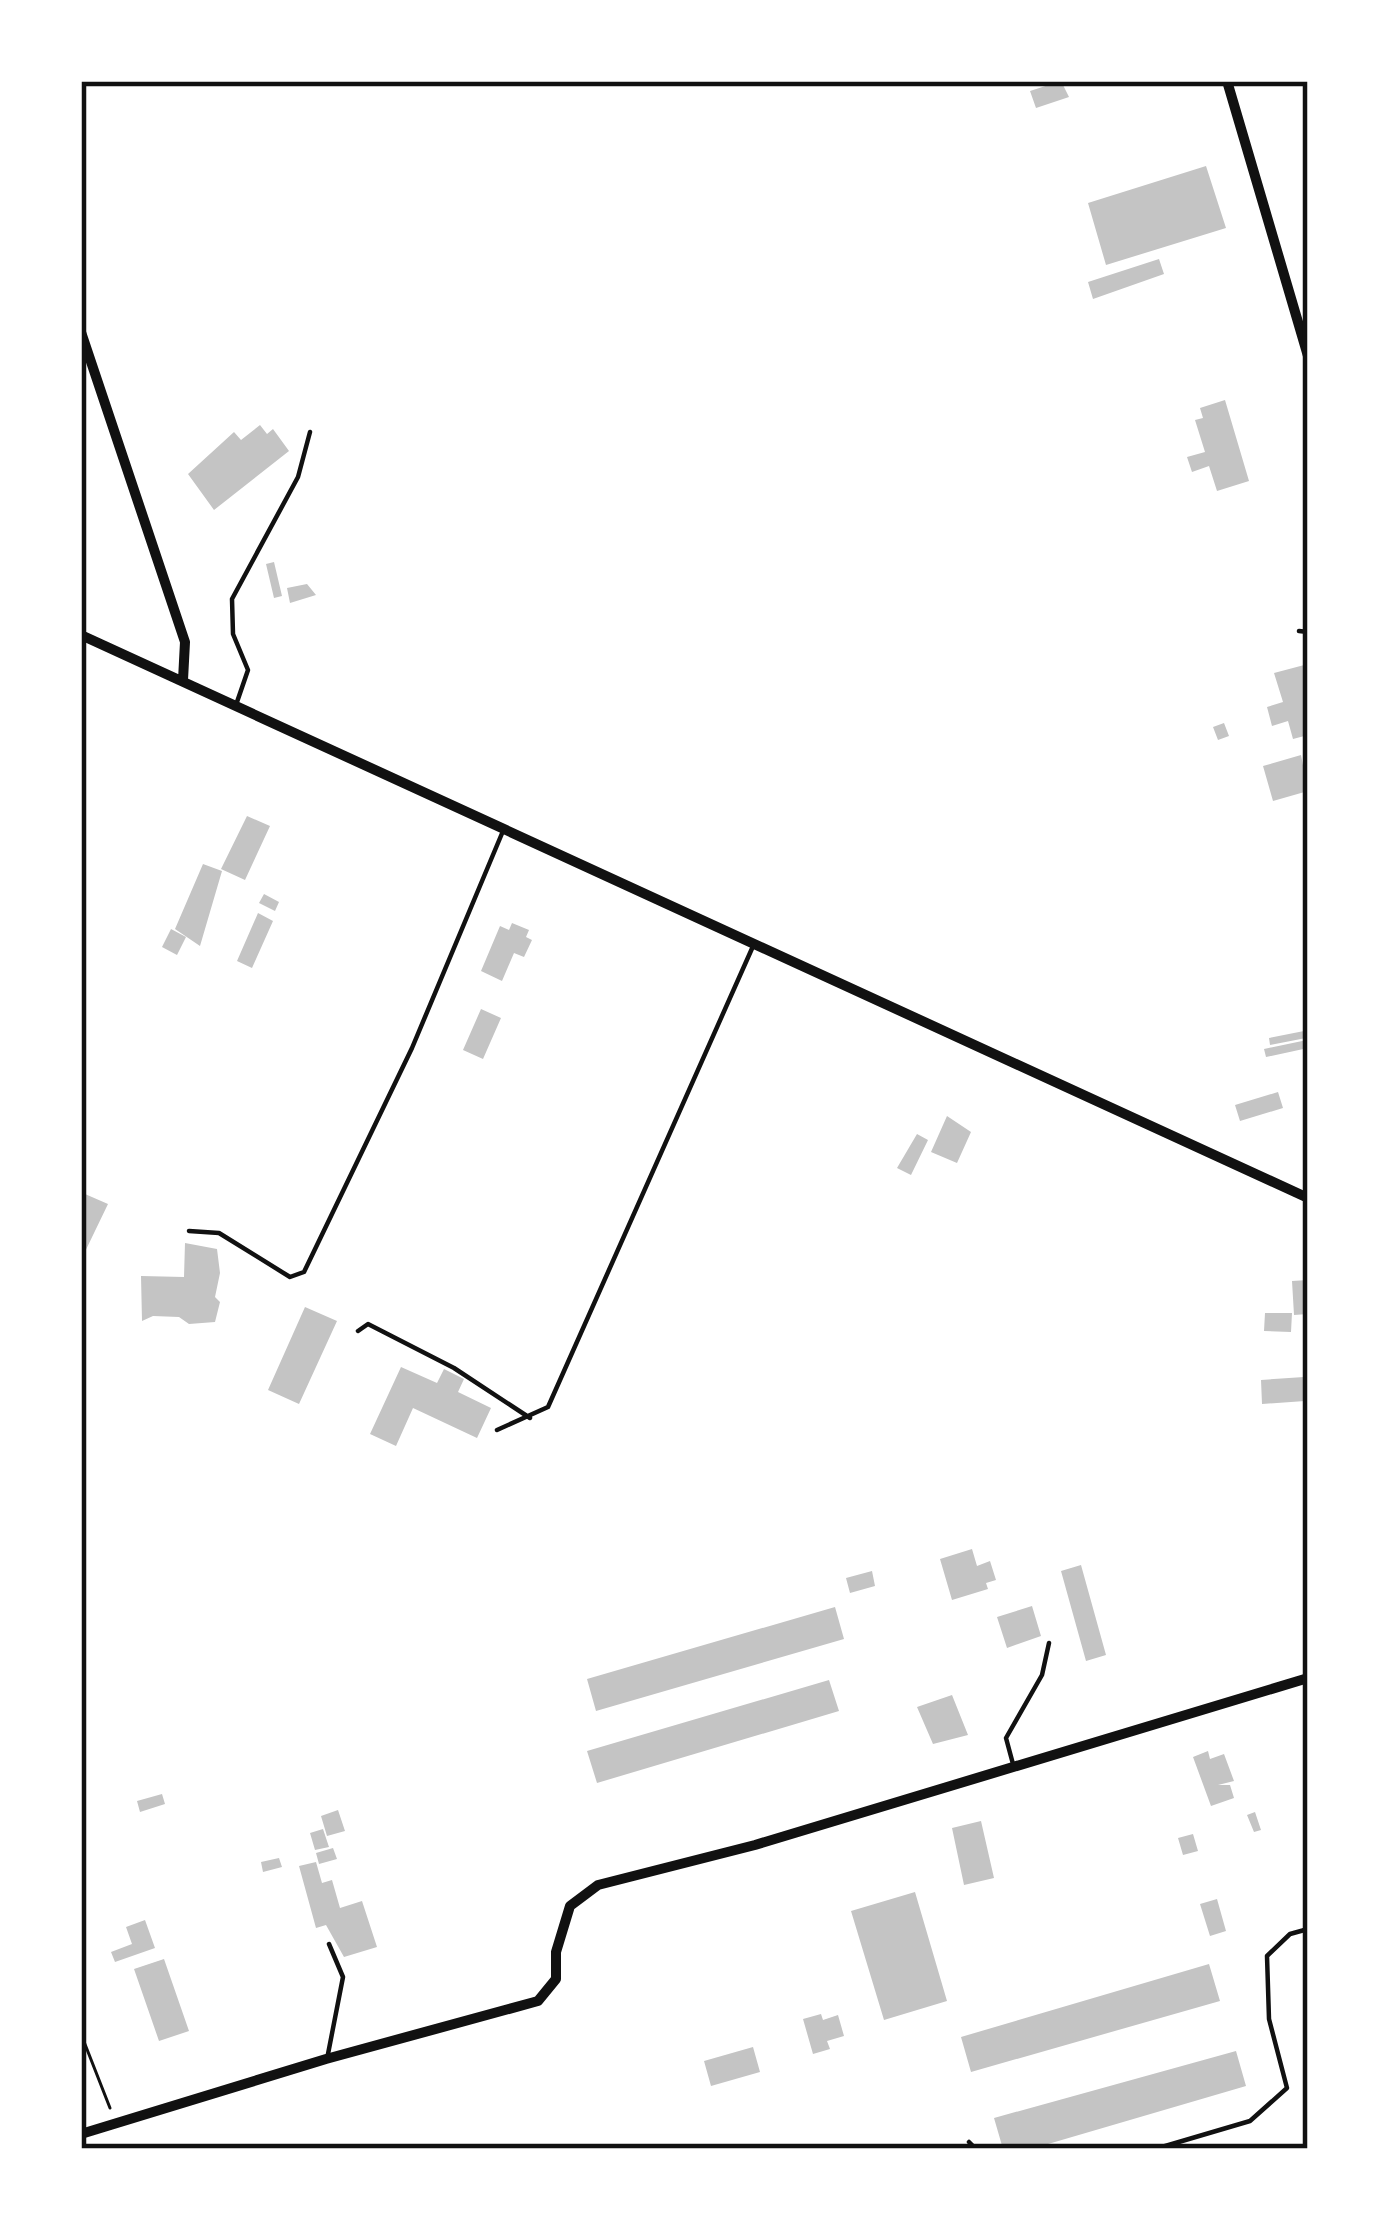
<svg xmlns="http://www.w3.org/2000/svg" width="1389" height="2230" font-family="Overpass,sans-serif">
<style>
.building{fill:#c4c4c4}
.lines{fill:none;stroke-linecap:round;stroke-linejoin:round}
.path{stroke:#111;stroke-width:3}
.service{stroke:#111;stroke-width:4.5}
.minor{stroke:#111;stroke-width:10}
.neatline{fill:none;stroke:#111;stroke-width:4.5}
</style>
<rect width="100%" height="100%" fill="#fff"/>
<path class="building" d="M1061,81L1069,97L1036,108L1030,91Z
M1206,166L1226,228L1106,265L1088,203Z
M1159,259L1164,274L1093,299L1088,282Z
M1225,400L1249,481L1217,491L1209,466L1192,472L1187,457L1205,452L1195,420L1203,418L1200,408Z
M260,425L267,434L273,429L289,451L214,510L188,474L234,432L241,440Z
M274,562L282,596L274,598L266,564Z
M307,584L316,595L290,603L287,588Z
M1308,664V735L1293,739L1288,721L1272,726L1267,707L1283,702L1274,673Z
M1224,723L1229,736L1218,740L1213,727Z
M1301,755L1308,791L1273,801L1263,766Z
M247,816L270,826L245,880L221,869Z
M203,864L222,871L200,946L175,929Z
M264,894L279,902L275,911L259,903Z
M258,913L273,921L252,968L237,961Z
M512,923L529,930L526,937L532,940L524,957L514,953L502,981L481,971L500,926L509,930Z
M171,929L186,937L177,955L162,947Z
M481,1009L501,1018L483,1059L463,1050Z
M1304,1031L1306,1038L1270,1045L1269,1038Z
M1307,1040L1308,1048L1266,1057L1264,1049Z
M1278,1092L1283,1108L1240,1121L1235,1105Z
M947,1116L971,1132L957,1163L931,1152Z
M917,1134L928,1140L911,1175L897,1168Z
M85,1194L108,1204L81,1260V1202Z
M185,1243L217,1249L220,1273L215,1297L220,1302L215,1322L189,1324L179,1317L153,1316L142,1321L141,1276L184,1277Z
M1308,1280V1314L1294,1315L1292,1281Z
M305,1307L337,1321L299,1404L268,1390Z
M1265,1313H1292L1291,1332L1264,1331Z
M401,1367L437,1383L444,1369L464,1379L458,1392L491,1408L477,1438L413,1408L396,1446L370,1434Z
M1304,1377L1305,1401L1262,1404L1261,1380Z
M972,1549L977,1566L990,1561L996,1580L986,1583L988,1589L952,1600L940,1559Z
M1081,1565L1106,1655L1086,1661L1061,1571Z
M872,1571L875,1586L850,1593L846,1578Z
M1032,1606L1041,1636L1007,1648L997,1617Z
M835,1607L844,1639L596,1711L587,1679Z
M829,1680L839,1711L597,1783L587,1751Z
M952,1695L968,1735L933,1744L917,1707Z
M1208,1751L1210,1759L1224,1754L1234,1781L1218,1785H1230L1234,1798L1211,1806L1193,1757Z
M162,1794L165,1804L140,1812L137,1801Z
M338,1810L345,1831L327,1836L321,1816Z
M1255,1812L1261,1830L1254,1832L1247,1815Z
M981,1821L994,1878L964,1885L952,1828Z
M323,1829L329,1847L315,1850L310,1833Z
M1193,1834L1198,1851L1183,1855L1178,1838Z
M333,1848L337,1859L319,1864L316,1853Z
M279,1858L282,1867L263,1872L261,1862Z
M316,1862L322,1883L332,1880L340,1908L362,1901L377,1947L344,1957L326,1925L316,1928L299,1866Z
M915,1892L947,2001L884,2020L851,1911Z
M1217,1899L1226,1931L1210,1936L1200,1904Z
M145,1920L155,1948L115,1962L111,1952L132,1944L126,1927Z
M164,1959L189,2031L159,2041L134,1969Z
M1209,1964L1220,2001L971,2072L961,2037Z
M821,2014L823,2020L838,2015L844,2036L827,2041L830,2049L813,2054L803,2019Z
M753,2047L760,2072L711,2086L704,2061Z
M1236,2051L1246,2086L1031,2149H1003L994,2118Z"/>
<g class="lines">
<path class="path" d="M81,2034L110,2108"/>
<path class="service" d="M1299,631L1308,632
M237,702L248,670L233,634L232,599L298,477L310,432
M189,1231L219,1233L290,1277L304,1272L412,1048L503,831
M358,1331L368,1324L454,1368L530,1418
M497,1430L548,1407L754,944
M1013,1764L1006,1738L1042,1675L1049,1643
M328,2054L343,1977L329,1944
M969,2142L976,2149
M1155,2149L1250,2121L1287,2088L1269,2019L1267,1956L1290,1934L1308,1929"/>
<path class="minor" d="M1227,81L1308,356
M81,332L185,642L183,680
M81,635L1308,1198
M81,2134L326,2059L538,2001L556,1979V1952L570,1906L598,1885L755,1845L1308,1678"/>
</g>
<rect width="1389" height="2230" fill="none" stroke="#ffffff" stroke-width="168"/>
<rect x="84" y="84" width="1221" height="2062" class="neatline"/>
</svg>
